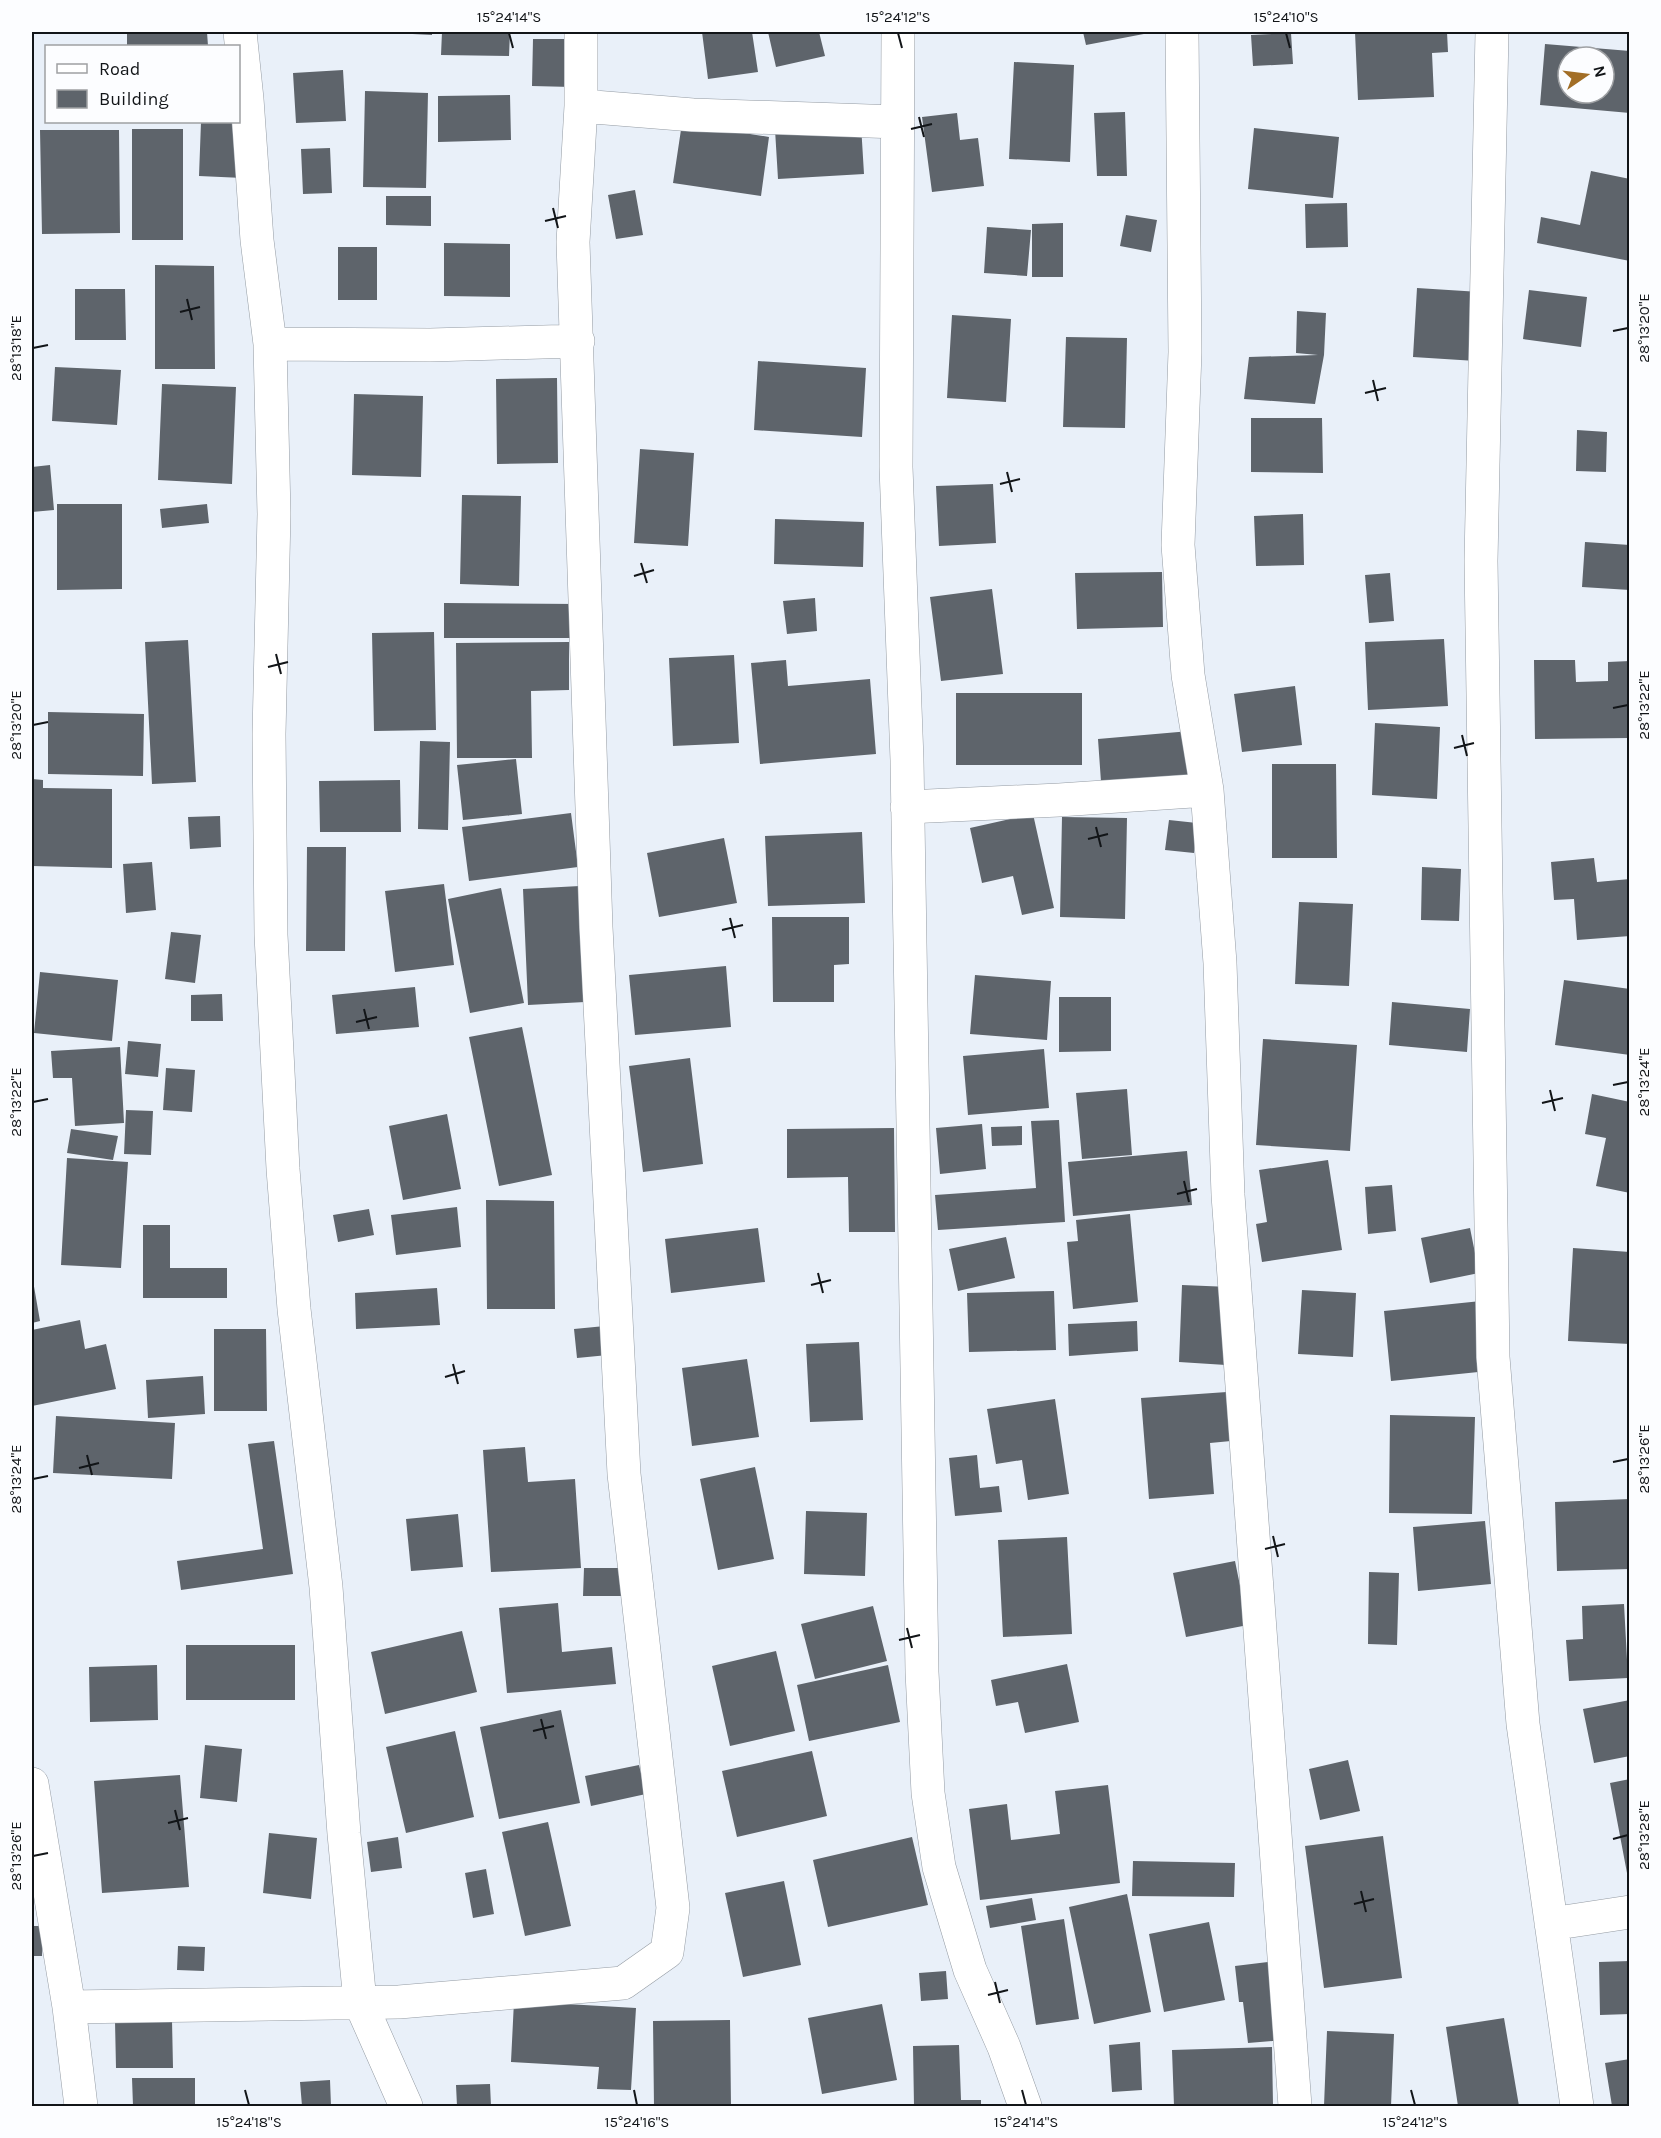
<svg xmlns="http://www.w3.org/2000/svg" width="1661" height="2138" font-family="Karla,sans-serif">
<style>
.building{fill:#5e646b;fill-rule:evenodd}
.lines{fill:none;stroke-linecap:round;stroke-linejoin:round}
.street-casing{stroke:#949ba3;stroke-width:34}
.street{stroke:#fff;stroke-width:33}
.ticks{fill:none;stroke:#121518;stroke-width:2}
.neatline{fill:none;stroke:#121518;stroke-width:2}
.ticks-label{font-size:15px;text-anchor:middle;fill:#121518}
</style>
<rect width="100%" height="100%" fill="#e9f0f9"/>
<path class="building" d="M127,32H207L208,46H127Z
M393,32H432V35L393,33Z
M442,32H510L509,56L441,55Z
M702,32H752L758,72L708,79Z
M768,32H819L825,56L776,67Z
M1083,32H1148L1149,33L1086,45Z
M1355,32H1447L1448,52L1432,53L1434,97L1358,100Z
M1291,33L1293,64L1253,66L1251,35Z
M533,39H572V87L532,86Z
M1545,44L1630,51V113L1540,105ZM1568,57H1604V93H1568Z
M1014,62L1074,65L1070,162L1009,159Z
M343,70L346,121L296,123L293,73Z
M365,91L428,93L426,188L363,187Z
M510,95L511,140L438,142V96Z
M860,108L864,174L778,179L774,113Z
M1125,112L1127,176H1097L1094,113Z
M957,113L960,140L978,138L984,186L932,192L922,117Z
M201,122L246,123L243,178L199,176Z
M682,123L769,137L761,196L673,183Z
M1254,128L1339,137L1333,198L1248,189Z
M132,129H183V240H132Z
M40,130H119L120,233L42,234Z
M330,148L332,193L303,194L301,149Z
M1591,171L1630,179V261L1537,243L1541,217L1580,225Z
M635,190L643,235L616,239L608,195Z
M386,196H431V226L386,225Z
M1347,203L1348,247L1306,248L1305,204Z
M1126,215L1157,220L1151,252L1120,246Z
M1063,223V277H1032V224Z
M987,227L1031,230L1027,276L984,273Z
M444,243L510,244V297L444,296Z
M338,247H377V300H338Z
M155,265L214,266L215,369H155Z
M1417,288L1480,292L1476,361L1413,357Z
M75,289H125L126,340H75Z
M1529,290L1587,297L1581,347L1523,339Z
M1297,311L1326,313L1324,355L1315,404L1244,399L1249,357L1318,355L1296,353Z
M952,315L1011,319L1006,402L947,398Z
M1066,337L1127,338L1125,428L1063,427Z
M758,361L866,368L862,437L754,430Z
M55,367L121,370L117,425L52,421Z
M557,378L558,463L497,464L496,379Z
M162,384L236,387L232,484L158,480Z
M354,394L423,396L421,477L352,475Z
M1251,418H1322L1323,473L1251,472Z
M1577,430L1607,432L1606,472L1576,471Z
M640,449L694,453L688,546L634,543Z
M50,465L54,510L32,512V467Z
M993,484L996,543L939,546L936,486Z
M462,495L521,496L519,586L460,584Z
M57,504H122V589L57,590Z
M207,504L209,523L162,528L160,509Z
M1303,514L1304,565L1256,566L1254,516Z
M775,519L864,522L863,567L774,564Z
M1585,542L1630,545V590L1582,587Z
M1162,572L1163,627L1077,629L1075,573Z
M1390,573L1394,621L1369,623L1365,575Z
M992,589L1003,674L941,681L930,597Z
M815,598L817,631L787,634L783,601Z
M444,603L577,604V638H444Z
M434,632L436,730L374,731L372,633Z
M1444,639L1448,706L1368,710L1365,642Z
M188,640L196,782L152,784L145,642Z
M569,642V690L531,691L532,758H457L456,643Z
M734,655L739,743L673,746L669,658Z
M786,660L788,686L870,679L876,754L760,764L751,663Z
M1534,660H1575L1576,682L1608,681V662L1630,661V738L1535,739Z
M1295,686L1302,745L1242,752L1234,694Z
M956,693H1082V765H956Z
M48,712L144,714L143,776L48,774Z
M1375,723L1440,727L1437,799L1372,795Z
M1190,731L1196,788L1102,796L1098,739Z
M420,741L450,742L448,830L418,829Z
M516,759L522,814L463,820L457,765Z
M1272,764H1336L1337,858H1272Z
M32,779L43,780V788L112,789V868L32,866Z
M400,780L401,832H320L319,781Z
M571,813L578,867L469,881L462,827Z
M1033,814L1054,908L1022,915L1013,876L982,883L970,828Z
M220,816L221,847L190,849L188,817Z
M1062,817L1127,818L1125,919L1060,917Z
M1169,820L1197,823L1194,853L1165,850Z
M862,832L865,903L768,906L765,836Z
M724,838L737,903L659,917L647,853Z
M307,847H346L345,951H306Z
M1594,858L1597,882L1630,879V936L1577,940L1574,899L1554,900L1551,862Z
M152,862L156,910L126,913L123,864Z
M1422,867L1461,869L1459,921L1421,920Z
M444,884L454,965L395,972L385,891Z
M580,886L585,1002L528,1005L523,889Z
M501,888L524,1003L470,1013L448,899Z
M1299,902L1353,904L1349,986L1295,984Z
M772,917H849V964L834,965V1002H773Z
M171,932L201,935L195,983L165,979Z
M726,966L731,1027L635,1035L629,975Z
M40,972L118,980L112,1041L34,1033Z
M975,975L1051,981L1047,1040L970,1034Z
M1564,980L1630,989V1055L1555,1045Z
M415,987L419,1027L336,1034L332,995Z
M222,994L223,1021H191V995Z
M1059,997H1111V1051L1059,1052Z
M1392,1002L1470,1009L1467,1052L1389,1045Z
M522,1027L552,1175L499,1186L469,1037Z
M1263,1039L1357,1045L1350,1151L1256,1145Z
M128,1041L161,1044L158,1077L125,1074Z
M120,1047L124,1123L75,1126L72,1078H53L51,1051Z
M1044,1049L1049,1108L968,1115L963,1056Z
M690,1058L703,1164L643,1172L629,1066Z
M166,1068L195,1070L192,1112L163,1110Z
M1127,1089L1132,1155L1082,1159L1076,1093Z
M1592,1094L1630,1102V1193L1596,1186L1606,1138L1585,1134Z
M126,1110L153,1111L151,1155L124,1154Z
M447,1114L461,1189L403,1200L389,1126Z
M1059,1120L1065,1222L938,1230L935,1195L1036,1188L1031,1121Z
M982,1124L986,1169L940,1174L936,1128Z
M1022,1126V1145L992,1146L991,1127Z
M894,1128L895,1232H849L848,1177L787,1178V1129Z
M71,1129L118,1136L113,1160L67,1153Z
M1187,1151L1192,1205L1073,1216L1068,1162Z
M67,1158L128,1162L121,1268L61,1265Z
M1328,1160L1342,1250L1262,1262L1256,1224L1267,1222L1259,1170Z
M1392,1185L1396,1231L1368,1234L1365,1187Z
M486,1200L554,1201L555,1309H487Z
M457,1207L461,1247L396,1255L391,1215Z
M369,1209L374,1235L338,1242L333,1215Z
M1130,1214L1138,1302L1073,1309L1067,1242L1078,1241L1076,1220Z
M143,1225H170V1268H227V1298H143Z
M758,1228L765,1282L671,1293L665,1239Z
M1470,1228L1479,1273L1430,1283L1421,1238Z
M1006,1237L1015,1278L958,1291L949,1249Z
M1573,1248L1630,1252V1344L1568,1341Z
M32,1275L40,1321L32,1323Z
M1182,1285L1230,1287L1226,1365L1179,1362Z
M437,1288L440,1325L356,1329L355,1293Z
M1302,1290L1356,1293L1353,1357L1298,1354Z
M1054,1291L1056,1350L969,1352L967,1293Z
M1481,1301L1488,1371L1391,1381L1384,1311Z
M80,1320L85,1349L106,1344L116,1389L32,1406V1330Z
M1137,1321L1138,1351L1069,1356L1068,1324Z
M605,1326L608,1355L577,1358L574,1329Z
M214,1329H266L267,1411H214Z
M859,1342L863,1420L810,1422L806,1344Z
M747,1359L759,1437L692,1446L682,1368Z
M203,1376L205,1414L148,1418L146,1380Z
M1227,1392L1231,1441L1210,1443L1214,1494L1149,1499L1141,1398Z
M1055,1399L1069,1494L1028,1500L1022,1460L996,1464L987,1409Z
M1390,1415L1475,1417L1472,1514L1389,1513Z
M56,1416L175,1423L172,1479L53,1473Z
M274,1441L293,1574L181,1590L177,1561L263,1549L248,1444Z
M525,1447L528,1482L575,1479L581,1568L491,1572L483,1450Z
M977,1455L980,1488L999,1486L1002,1512L955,1516L949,1458Z
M755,1467L774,1559L718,1570L700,1479Z
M1630,1499V1569L1557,1571L1555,1502Z
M806,1511L867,1513L865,1576L804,1574Z
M458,1514L463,1567L411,1571L406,1519Z
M1485,1521L1491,1584L1418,1591L1413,1527Z
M1067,1537L1072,1634L1003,1637L998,1540Z
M1235,1561L1248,1625L1186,1637L1173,1573Z
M584,1568H621V1596H583Z
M1369,1572L1399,1573L1397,1645L1368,1644Z
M558,1603L562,1652L612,1647L616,1684L507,1693L499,1608Z
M1624,1604L1628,1678L1569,1681L1566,1640L1583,1639L1582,1606Z
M873,1606L887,1661L815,1679L801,1624Z
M462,1631L477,1692L385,1714L371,1652Z
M186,1645H295V1700H186Z
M776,1651L795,1731L730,1746L712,1666Z
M1067,1664L1079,1722L1025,1733L1018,1702L996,1706L991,1680Z
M157,1665L158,1720L90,1722L89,1667Z
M888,1665L900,1722L809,1741L797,1685Z
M1630,1700V1756L1594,1763L1583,1709Z
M561,1710L580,1803L499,1819L480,1727Z
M455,1731L474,1817L406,1833L386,1747Z
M205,1745L242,1749L237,1802L200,1798Z
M812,1751L827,1816L737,1837L722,1771Z
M1348,1760L1360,1811L1320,1820L1309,1769Z
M639,1765L646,1794L591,1806L585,1776Z
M180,1775L189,1887L102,1893L94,1781Z
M1630,1779V1872L1627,1873L1610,1783Z
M1108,1785L1120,1883L980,1900L969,1809L1007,1804L1011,1840L1060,1834L1055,1791Z
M548,1822L571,1926L525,1936L502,1832Z
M269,1833L317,1838L311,1899L263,1893Z
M1383,1836L1402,1978L1324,1988L1305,1846Z
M398,1837L402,1868L371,1872L367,1842Z
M912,1837L928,1905L828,1927L813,1860Z
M1133,1861L1235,1863L1234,1897L1132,1896Z
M486,1869L494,1914L473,1918L465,1873Z
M784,1881L801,1965L743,1977L725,1893Z
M1127,1894L1151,2012L1094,2024L1069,1907Z
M1032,1898L1036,1920L990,1928L986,1906Z
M1064,1919L1079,2019L1036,2025L1021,1926Z
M1209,1922L1225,2000L1164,2012L1149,1934Z
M32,1926H43L42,1956H32Z
M178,1946L205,1947L204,1971L177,1970Z
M1275,1961L1284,2040L1248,2043L1243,2002H1239L1235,1966Z
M1630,1961V2014L1600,2015L1599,1962Z
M946,1971L948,1999L921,2001L919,1973Z
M514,2001L636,2008L631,2090L597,2089L599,2067L511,2062Z
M882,2004L897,2080L822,2094L808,2018Z
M1504,2018L1519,2106H1458L1446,2027Z
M172,2020L173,2068H116L115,2021Z
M730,2020L731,2106H654L653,2021Z
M1327,2031L1394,2034L1391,2106H1324Z
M1140,2042L1142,2090L1112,2092L1109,2045Z
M959,2045L961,2100H981V2106H914L913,2046Z
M1272,2047L1273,2105L1174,2106L1172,2050Z
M1630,2059V2106H1612L1605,2063Z
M132,2078H195V2106H133Z
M330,2080L331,2106H302L300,2082Z
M490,2084L491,2106H457L456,2085Z"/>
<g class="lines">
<defs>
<path id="street" d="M240,32L247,99L257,240L270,344L274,514L269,734L271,935L283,1169L294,1309L326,1587L344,1834L360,2002L406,2106
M898,32L896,467L907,760L922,1672L928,1793L939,1867L970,1970L1004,2047L1025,2106
M1182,32L1185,352L1178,545L1188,675L1207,790L1220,963L1228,1195L1295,2106
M1492,32L1481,561L1493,1357L1523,1724L1577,2106
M581,106L693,115L898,122
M270,344L430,345L578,341
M907,807L1059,800L1207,790
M32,1784L69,2007L81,2106
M1551,1924L1630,1912
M69,2007L399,2002L623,1983L667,1952L673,1908L624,1474L596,927L573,242L581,106V32"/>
</defs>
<use href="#street" class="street-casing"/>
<use href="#street" class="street"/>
</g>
<path class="ticks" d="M509,33L513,48M898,33L902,48M1286,33L1290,48M919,117L924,137M911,129L932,124M553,208L558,228M545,221L566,216M187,299L192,320M180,312L200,307M1613,331L1628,328M33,348L48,345M1373,380L1378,401M1365,393L1386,388M1007,472L1012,492M1000,484L1020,479M641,563L647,583M634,576L654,570M276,654L281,674M268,667L288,662M1613,708L1628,705M33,725L48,722M1462,735L1467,756M1454,748L1474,743M1096,827L1101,847M1088,839L1108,834M730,918L735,938M722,930L743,925M364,1009L369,1029M356,1022L377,1017M1613,1085L1628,1082M1550,1090L1555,1111M33,1102L48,1099M1542,1103L1563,1098M1184,1181L1189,1202M1177,1194L1197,1189M818,1273L823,1293M811,1285L831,1280M453,1364L458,1384M445,1377L465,1371M87,1455L92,1475M1613,1462L1628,1459M79,1468L99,1463M33,1479L48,1476M1273,1536L1278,1557M1265,1549L1285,1544M907,1628L912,1648M899,1640L920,1635M541,1719L546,1739M533,1731L554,1726M175,1810L180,1830M168,1823L188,1818M1613,1839L1628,1835M33,1856L48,1853M1361,1891L1366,1912M1354,1904L1374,1899M995,1982L1000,2003M988,1995L1008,1990M245,2090L249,2105M634,2090L637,2105M1022,2090L1026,2105M1411,2090L1415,2105"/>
<rect width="1661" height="2138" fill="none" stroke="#fcfdff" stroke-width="66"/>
<rect x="45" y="45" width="195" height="78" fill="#fcfdff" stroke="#9ea0a3" stroke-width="1.5"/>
<rect x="57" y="64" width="30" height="9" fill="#ffffff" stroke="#9ea0a3" stroke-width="1.5"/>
<text x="99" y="75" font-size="18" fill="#121518">Road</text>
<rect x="57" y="90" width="30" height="18" fill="#5e646b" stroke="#9ea0a3" stroke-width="1.5"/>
<text x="99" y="105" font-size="18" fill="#121518">Building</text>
<g transform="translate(1586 75) rotate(76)"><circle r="28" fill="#fcfdff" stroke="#9ea0a3" stroke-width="1.5"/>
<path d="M0-4.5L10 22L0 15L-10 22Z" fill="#a26e26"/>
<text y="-9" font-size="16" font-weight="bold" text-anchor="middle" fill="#121518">N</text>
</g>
<rect x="33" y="33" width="1595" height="2072" class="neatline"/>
<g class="ticks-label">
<text x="509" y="22">15°24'14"S</text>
<text x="898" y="22">15°24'12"S</text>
<text x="1286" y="22">15°24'10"S</text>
<text transform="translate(1644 328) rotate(-90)" y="5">28°13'20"E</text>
<text transform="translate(16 348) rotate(-90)" y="5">28°13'18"E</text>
<text transform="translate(1644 705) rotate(-90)" y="5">28°13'22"E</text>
<text transform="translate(16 725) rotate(-90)" y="5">28°13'20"E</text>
<text transform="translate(1644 1082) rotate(-90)" y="5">28°13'24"E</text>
<text transform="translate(16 1102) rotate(-90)" y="5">28°13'22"E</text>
<text transform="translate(1644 1459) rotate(-90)" y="5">28°13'26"E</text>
<text transform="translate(16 1479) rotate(-90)" y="5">28°13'24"E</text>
<text transform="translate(1644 1835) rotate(-90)" y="5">28°13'28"E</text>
<text transform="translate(16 1856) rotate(-90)" y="5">28°13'26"E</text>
<text x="249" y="2127">15°24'18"S</text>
<text x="637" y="2127">15°24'16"S</text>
<text x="1026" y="2127">15°24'14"S</text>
<text x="1415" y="2127">15°24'12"S</text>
</g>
</svg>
